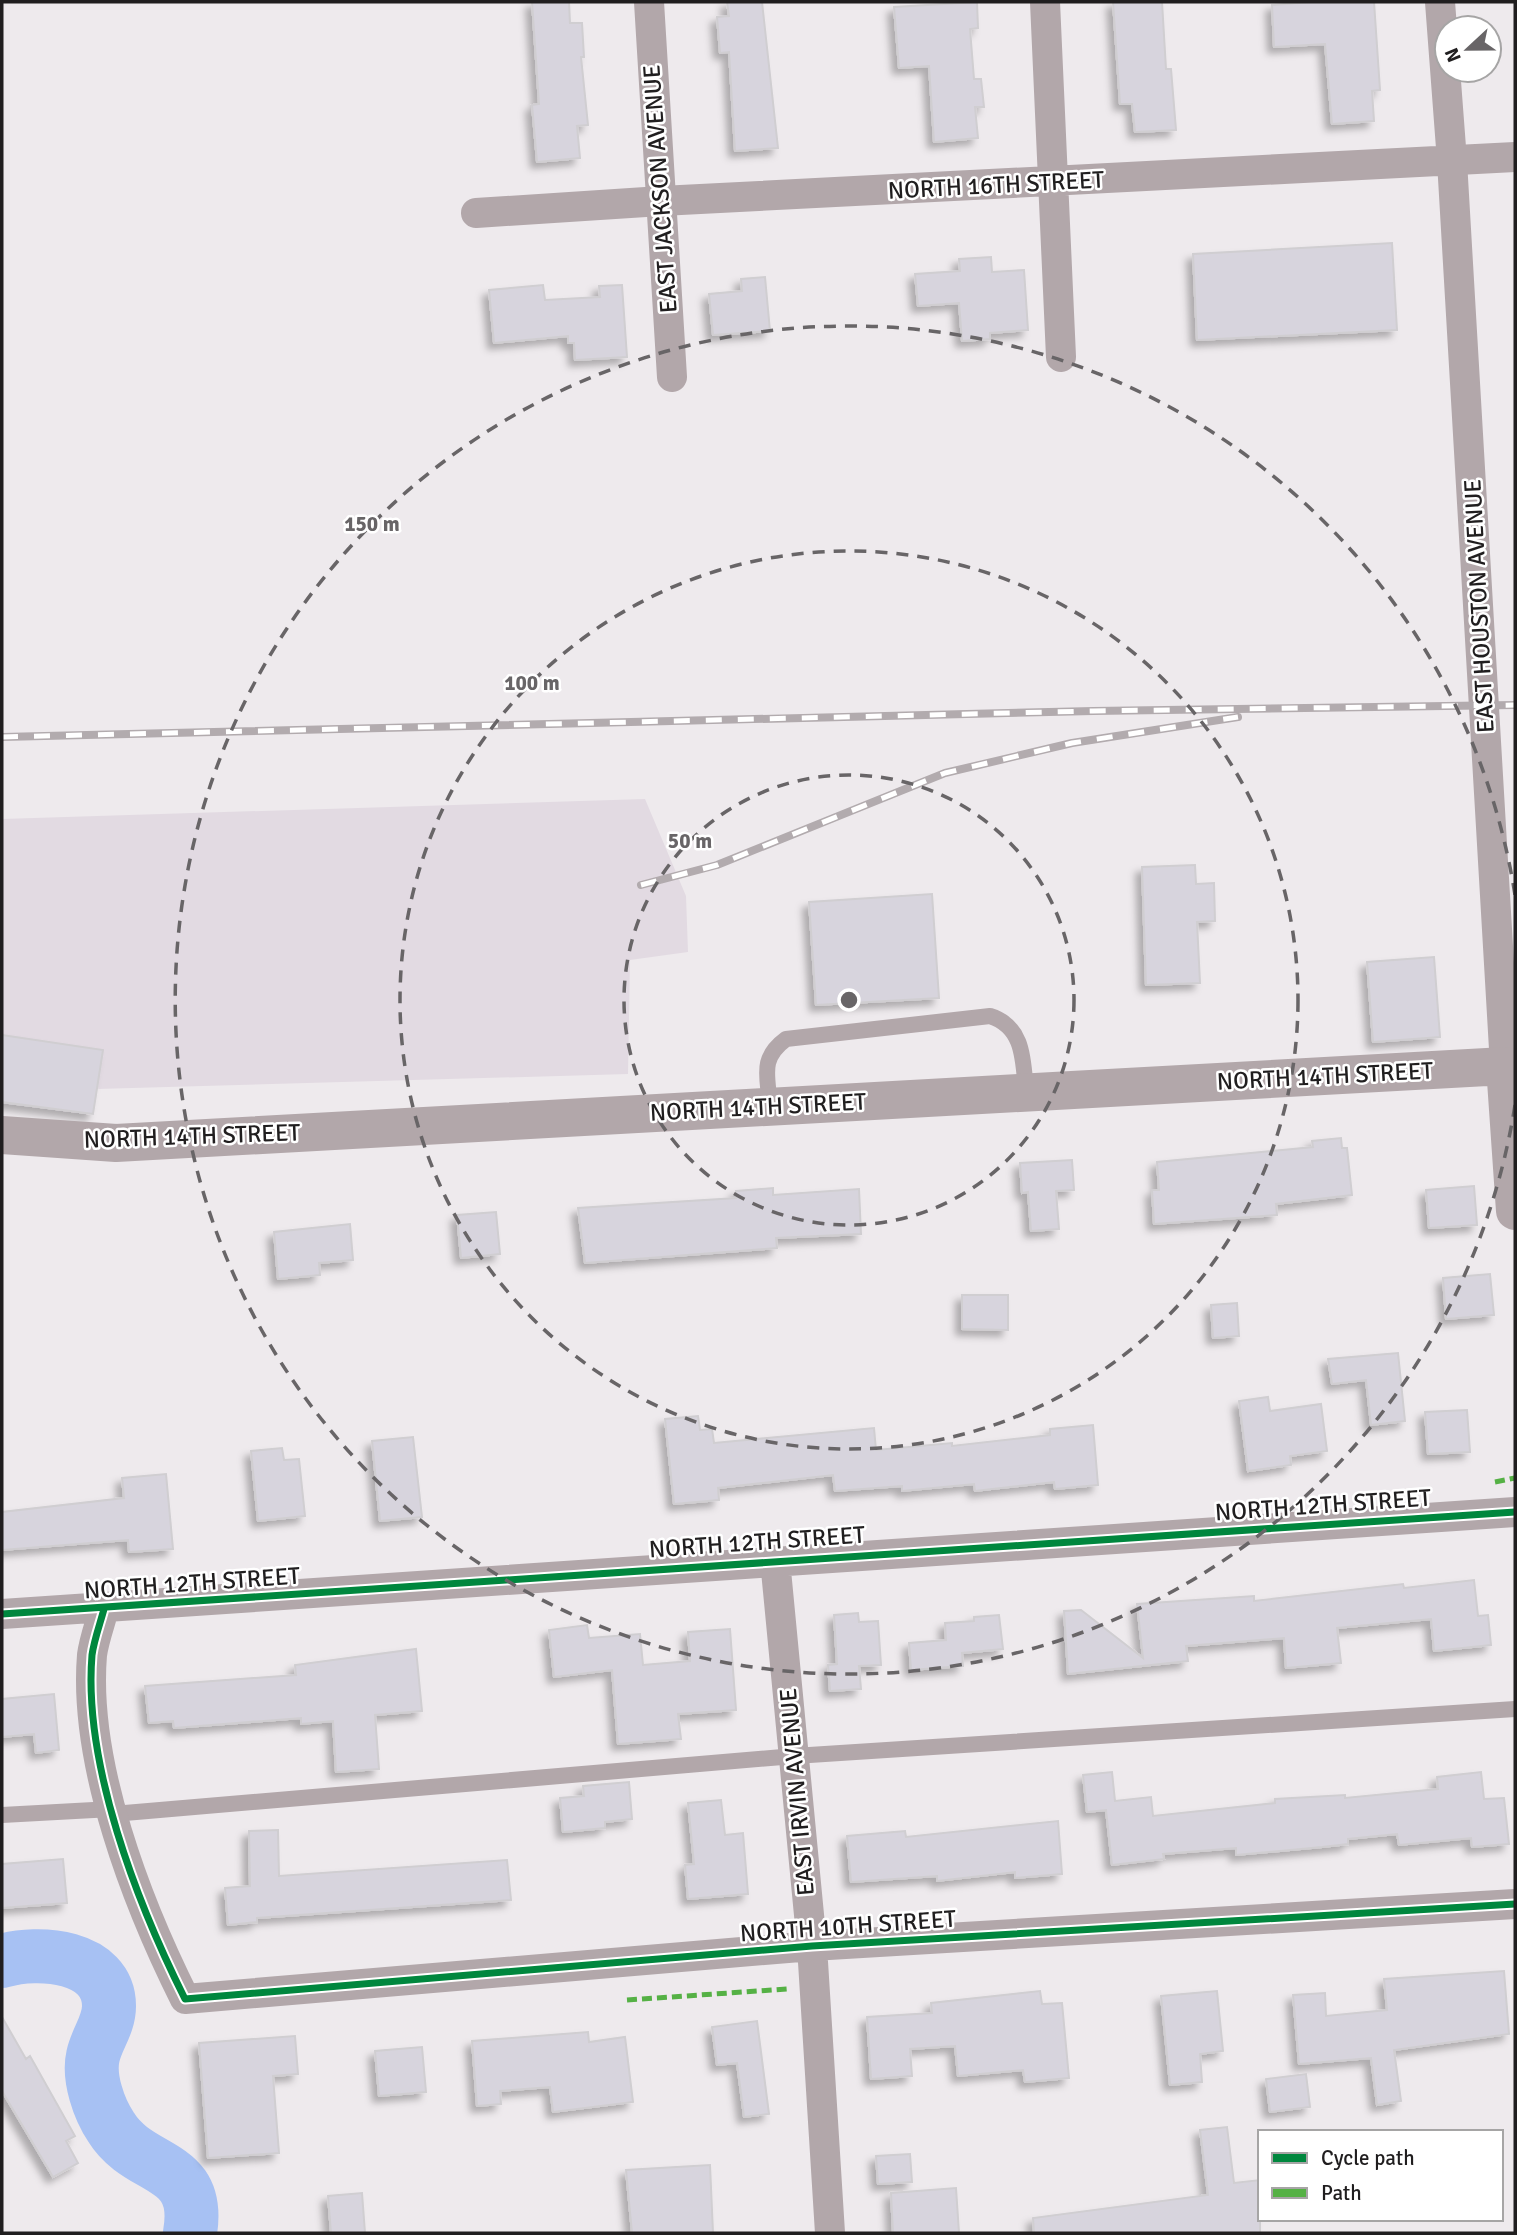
<svg xmlns="http://www.w3.org/2000/svg" width="1517" height="2235" font-family="Signika,sans-serif">
<style>
.built{fill:#e2dae2}
.lines{fill:none;stroke-linecap:round;stroke-linejoin:round}
.river{stroke:#a7c1f3;stroke-width:54}
.building{fill:#d7d4dd;stroke:#d0ced1;stroke-width:2;filter:url(#shadow)}
.service{stroke:#b2a7aa;stroke-width:16}
.minor{stroke:#b2a7aa;stroke-width:30}
.tertiary{stroke:#b2a7aa;stroke-width:38}
.rail-casing{stroke:#b2abae;stroke-width:8}
.rail{stroke:#fff;stroke-width:5;stroke-dasharray:16;stroke-linecap:butt}
.quiet{stroke:#55b145;stroke-width:5;stroke-dasharray:10 5;stroke-linecap:butt}
.cycleway-casing{stroke:#fff;stroke-width:11}
.cycleway{stroke:#00873e;stroke-width:7}
.ring{fill:none;stroke:#686567;stroke-width:3.5;stroke-dasharray:12 9}
.labels{text-anchor:middle;dominant-baseline:central;stroke-width:5;stroke-linejoin:round;paint-order:stroke}
.street-label{font-size:24px;fill:#201e1f;stroke:#fff}
.centre{fill:#686567;stroke:#fff;stroke-width:3.5}
.ring-label{font-size:21px;text-anchor:middle;font-weight:bold;fill:#686567;stroke:#fff;stroke-width:5;stroke-linejoin:round;paint-order:stroke}
</style>
<defs>
<filter id="shadow"><feDropShadow dx="-6" dy="6" stdDeviation="3.5" flood-color="#0004"/></filter>
</defs>
<rect width="100%" height="100%" fill="#eeeaed"/>
<path class="built" d="M645,799L686,896L688,952L630,960L628,1074L97,1089L103,1050L2,1035V819Z"/>
<g class="lines">
<path class="river" d="M2,1961C38,1950 109,1955 109,2006C109,2025 97,2038 93,2056C88,2078 99,2109 111,2127C140,2174 202,2160 190,2233"/>
</g>
<path class="building" d="M532,2H569L570,23H582L584,57H581L588,125L577,126L580,158L537,162L532,105L539,104Z
M727,2H762L778,148L735,151L729,52L720,53L717,17L729,16Z
M977,2L978,28L970,29L974,79H981L984,107H975L978,138L934,142L929,66L899,68L894,7Z
M1113,2H1162L1166,69H1171L1176,130L1135,132L1132,104H1120Z
M1311,2H1374L1380,90L1372,91L1374,121L1332,124L1325,44L1274,47L1272,5Z
M1392,243L1397,330L1197,340L1193,254Z
M991,257L992,272L1024,270L1028,330L990,333V339L962,341L959,303L918,306L915,274L960,271L959,259Z
M765,277L770,331L713,335L709,294L742,291L741,279Z
M543,285L545,300L600,297L599,286L622,285L627,357L575,360L574,343H568V336L494,343L489,290Z
M1195,865L1196,884L1214,883L1215,921L1197,922L1200,983L1146,985L1142,867Z
M932,894L939,998L816,1005L809,902Z
M1434,957L1440,1037L1373,1042L1367,962Z
M2,1035L103,1050L93,1114L2,1102Z
M1341,1138L1342,1148H1347L1352,1195L1276,1204L1277,1215L1154,1224L1152,1190H1159L1157,1162L1313,1147L1312,1141Z
M1072,1160L1074,1190L1056,1191L1059,1229L1031,1231L1028,1192L1022,1193L1020,1163Z
M1474,1186L1477,1225L1429,1228L1426,1190Z
M773,1188V1195L859,1189L861,1234L776,1238L777,1248L585,1263L578,1208L736,1198V1191Z
M496,1212L500,1254L461,1258L457,1215Z
M350,1224L353,1260L319,1263L320,1275L278,1279L274,1232Z
M1490,1274L1494,1315L1446,1319L1443,1278Z
M962,1295H1008V1330L962,1329Z
M1237,1303L1239,1336L1213,1338L1211,1305Z
M1398,1353L1405,1421L1371,1425L1366,1380L1332,1384L1328,1359Z
M1268,1397L1270,1411L1321,1404L1327,1451L1290,1456L1291,1465L1248,1471L1239,1401Z
M1467,1410L1470,1452L1428,1454L1425,1412Z
M698,1416L700,1430L712,1429L714,1443L874,1428L876,1450L952,1443V1446L1050,1435V1429L1093,1425L1098,1485L1055,1489L1054,1482L975,1491L974,1484L902,1491V1486L835,1491L833,1475L718,1488L719,1500L674,1504L665,1419Z
M413,1437L422,1517L380,1521L372,1441Z
M282,1448L284,1460L299,1459L305,1516L258,1521L251,1451Z
M166,1474L173,1549L129,1552L128,1540L2,1550V1512L124,1498L122,1478Z
M1474,1580L1478,1616L1488,1615L1491,1645L1434,1651L1431,1619L1337,1628L1341,1663L1286,1668L1284,1638L1186,1646L1188,1661L1068,1674L1064,1611L1081,1610L1143,1658L1137,1604L1254,1596V1601L1403,1584L1404,1588Z
M858,1613L859,1622L878,1621L881,1665L859,1666L861,1689L830,1691L828,1665L837,1664L834,1615Z
M999,1615L1003,1649L962,1653L963,1666L911,1670L909,1643L946,1640L945,1623L974,1621V1617Z
M587,1625L589,1638L640,1634L643,1665L690,1661L688,1632L730,1629L736,1710L678,1714L681,1739L618,1744L612,1670L554,1677L549,1630Z
M416,1649L422,1711L375,1715L379,1769L336,1772L333,1721L301,1724V1718L174,1728L173,1721L149,1723L145,1686L296,1675L295,1665Z
M54,1694L59,1750L36,1753L34,1734L2,1737V1699Z
M1112,1772L1115,1801L1151,1797L1153,1816L1275,1803V1799L1345,1795V1798L1438,1789L1437,1777L1481,1772L1484,1799L1504,1798L1509,1844L1472,1847L1471,1838L1399,1845L1397,1834L1348,1839V1844L1322,1847L1236,1855V1848L1163,1854L1164,1859L1112,1865L1106,1810L1087,1812L1083,1775Z
M629,1782L632,1819L605,1822V1828L563,1832L560,1798L584,1796L583,1786Z
M721,1800L725,1835L743,1833L748,1894L688,1899L685,1865L694,1864L688,1803Z
M1058,1821L1062,1874L1015,1878V1872L937,1881V1876L851,1882L847,1836L905,1831L906,1837Z
M278,1830L279,1876L507,1860L511,1900L257,1918V1922L228,1925L225,1888L250,1886L249,1831Z
M63,1859L67,1903L2,1908V1864Z
M1504,1971L1509,2034L1394,2050L1401,2101L1377,2105L1371,2058L1299,2064L1293,1995L1325,1993L1326,2016L1387,2010L1384,1979Z
M1040,1991L1042,2004L1062,2003L1069,2078L1025,2082L1023,2070L958,2076L955,2046L910,2049L912,2076L871,2079L867,2017L932,2013L931,2003Z
M1217,1991L1223,2051L1200,2054L1202,2082L1170,2085L1161,1996Z
M2,2017L26,2059L30,2056L75,2136L66,2141L78,2163L53,2177L2,2091Z
M757,2021L769,2114L744,2117L737,2063L717,2065L712,2027Z
M588,2032L589,2042L625,2037L633,2102L553,2112L550,2087L500,2091L501,2104L477,2106L472,2041Z
M295,2036L298,2074L273,2076L279,2153L208,2158L199,2043Z
M422,2047L426,2092L379,2096L375,2051Z
M1306,2074L1310,2107L1270,2112L1266,2079Z
M1227,2127L1234,2183L1260,2180V2233H1034L1033,2218L1208,2195L1200,2130Z
M910,2154L912,2182L878,2184L876,2156Z
M710,2165L713,2233H632L626,2170Z
M956,2188L959,2233H893L891,2193Z
M362,2193L365,2233H331L328,2196Z"/>
<g class="lines">
<path class="service" d="M770,1107C768,1076 759,1059 786,1039L990,1016C1025,1027 1023,1062 1026,1092
M113,1814L794,1756L1515,1709
M2,1815L112,1809"/>
<path class="minor" d="M649,2L672,377
M1045,2L1061,357
M1440,2L1452,161L1505,1066L1515,1065
M476,213L661,201L1515,157
M775,1560L812,1946L830,2233
M104,1609C100,1624 94,1640 92,1655C83,1764 137,1903 185,1999L812,1946L1515,1904
M2,1614L1515,1512"/>
<path class="tertiary" d="M2,1135L116,1143L1505,1066L1515,1211"/>
<defs>
<path id="rail" d="M2,737L1093,711L1515,705
M641,885L717,865L945,773L1072,743L1238,717"/>
</defs>
<use href="#rail" class="rail-casing"/>
<use href="#rail" class="rail"/>
<path class="quiet" d="M1495,1482L1515,1478
M627,2000L787,1989"/>
<defs>
<path id="cycleway" d="M104,1609C100,1624 94,1640 92,1655C83,1764 137,1903 185,1999L812,1946L1515,1904
M2,1614L1515,1512"/>
</defs>
<use href="#cycleway" class="cycleway-casing"/>
<use href="#cycleway" class="cycleway"/>
</g>
<g class="ring">
<circle cx="849" cy="1000" r="225"/>
<circle cx="849" cy="1000" r="449"/>
<path d="M1515 1105A674 674 0 1 1 1515 895"/>
</g>
<g class="labels">
<g class="street-label">
<text transform="translate(996 185) rotate(-3)">NORTH 16TH STREET</text>
<text transform="translate(660 189) rotate(-94)">EAST JACKSON AVENUE</text>
<text transform="translate(1479 606) rotate(-93)">EAST HOUSTON AVENUE</text>
<text transform="translate(1325 1076) rotate(-3)">NORTH 14TH STREET</text>
<text transform="translate(758 1107) rotate(-3)">NORTH 14TH STREET</text>
<text transform="translate(192 1136) rotate(-2)">NORTH 14TH STREET</text>
<text transform="translate(1323 1505) rotate(-4)">NORTH 12TH STREET</text>
<text transform="translate(757 1542) rotate(-4)">NORTH 12TH STREET</text>
<text transform="translate(192 1583) rotate(-4)">NORTH 12TH STREET</text>
<text transform="translate(797 1792) rotate(-95)">EAST IRVIN AVENUE</text>
<text transform="translate(848 1926) rotate(-4)">NORTH 10TH STREET</text>
</g>
</g>
<circle cx="849" cy="1000" r="10" class="centre"/>
<g class="ring-label">
<text x="372" y="531">150 m</text>
<text x="532" y="690">100 m</text>
<text x="690" y="848">50 m</text>
</g>
<rect width="1517" height="2235" fill="none" stroke="#201e1f" stroke-width="7"/>
<rect x="1258" y="2130" width="245" height="91" fill="#ffffff" stroke="#a6a5a5" stroke-width="2"/>
<rect x="1272" y="2153" width="35" height="10" fill="#00873e" stroke="#a6a5a5" stroke-width="2"/>
<text x="1321" y="2165" font-size="21" fill="#201e1f">Cycle path</text>
<rect x="1272" y="2188" width="35" height="10" fill="#55b145" stroke="#a6a5a5" stroke-width="2"/>
<text x="1321" y="2200" font-size="21" fill="#201e1f">Path</text>
<g transform="translate(1468 49) rotate(248)"><circle r="33" fill="#ffffff" stroke="#a6a5a5" stroke-width="2"/>
<path d="M0-5L12 26L0 18L-12 26Z" fill="#686567"/>
<text y="-10" font-size="19" font-weight="bold" text-anchor="middle" fill="#201e1f">N</text>
</g>
</svg>
